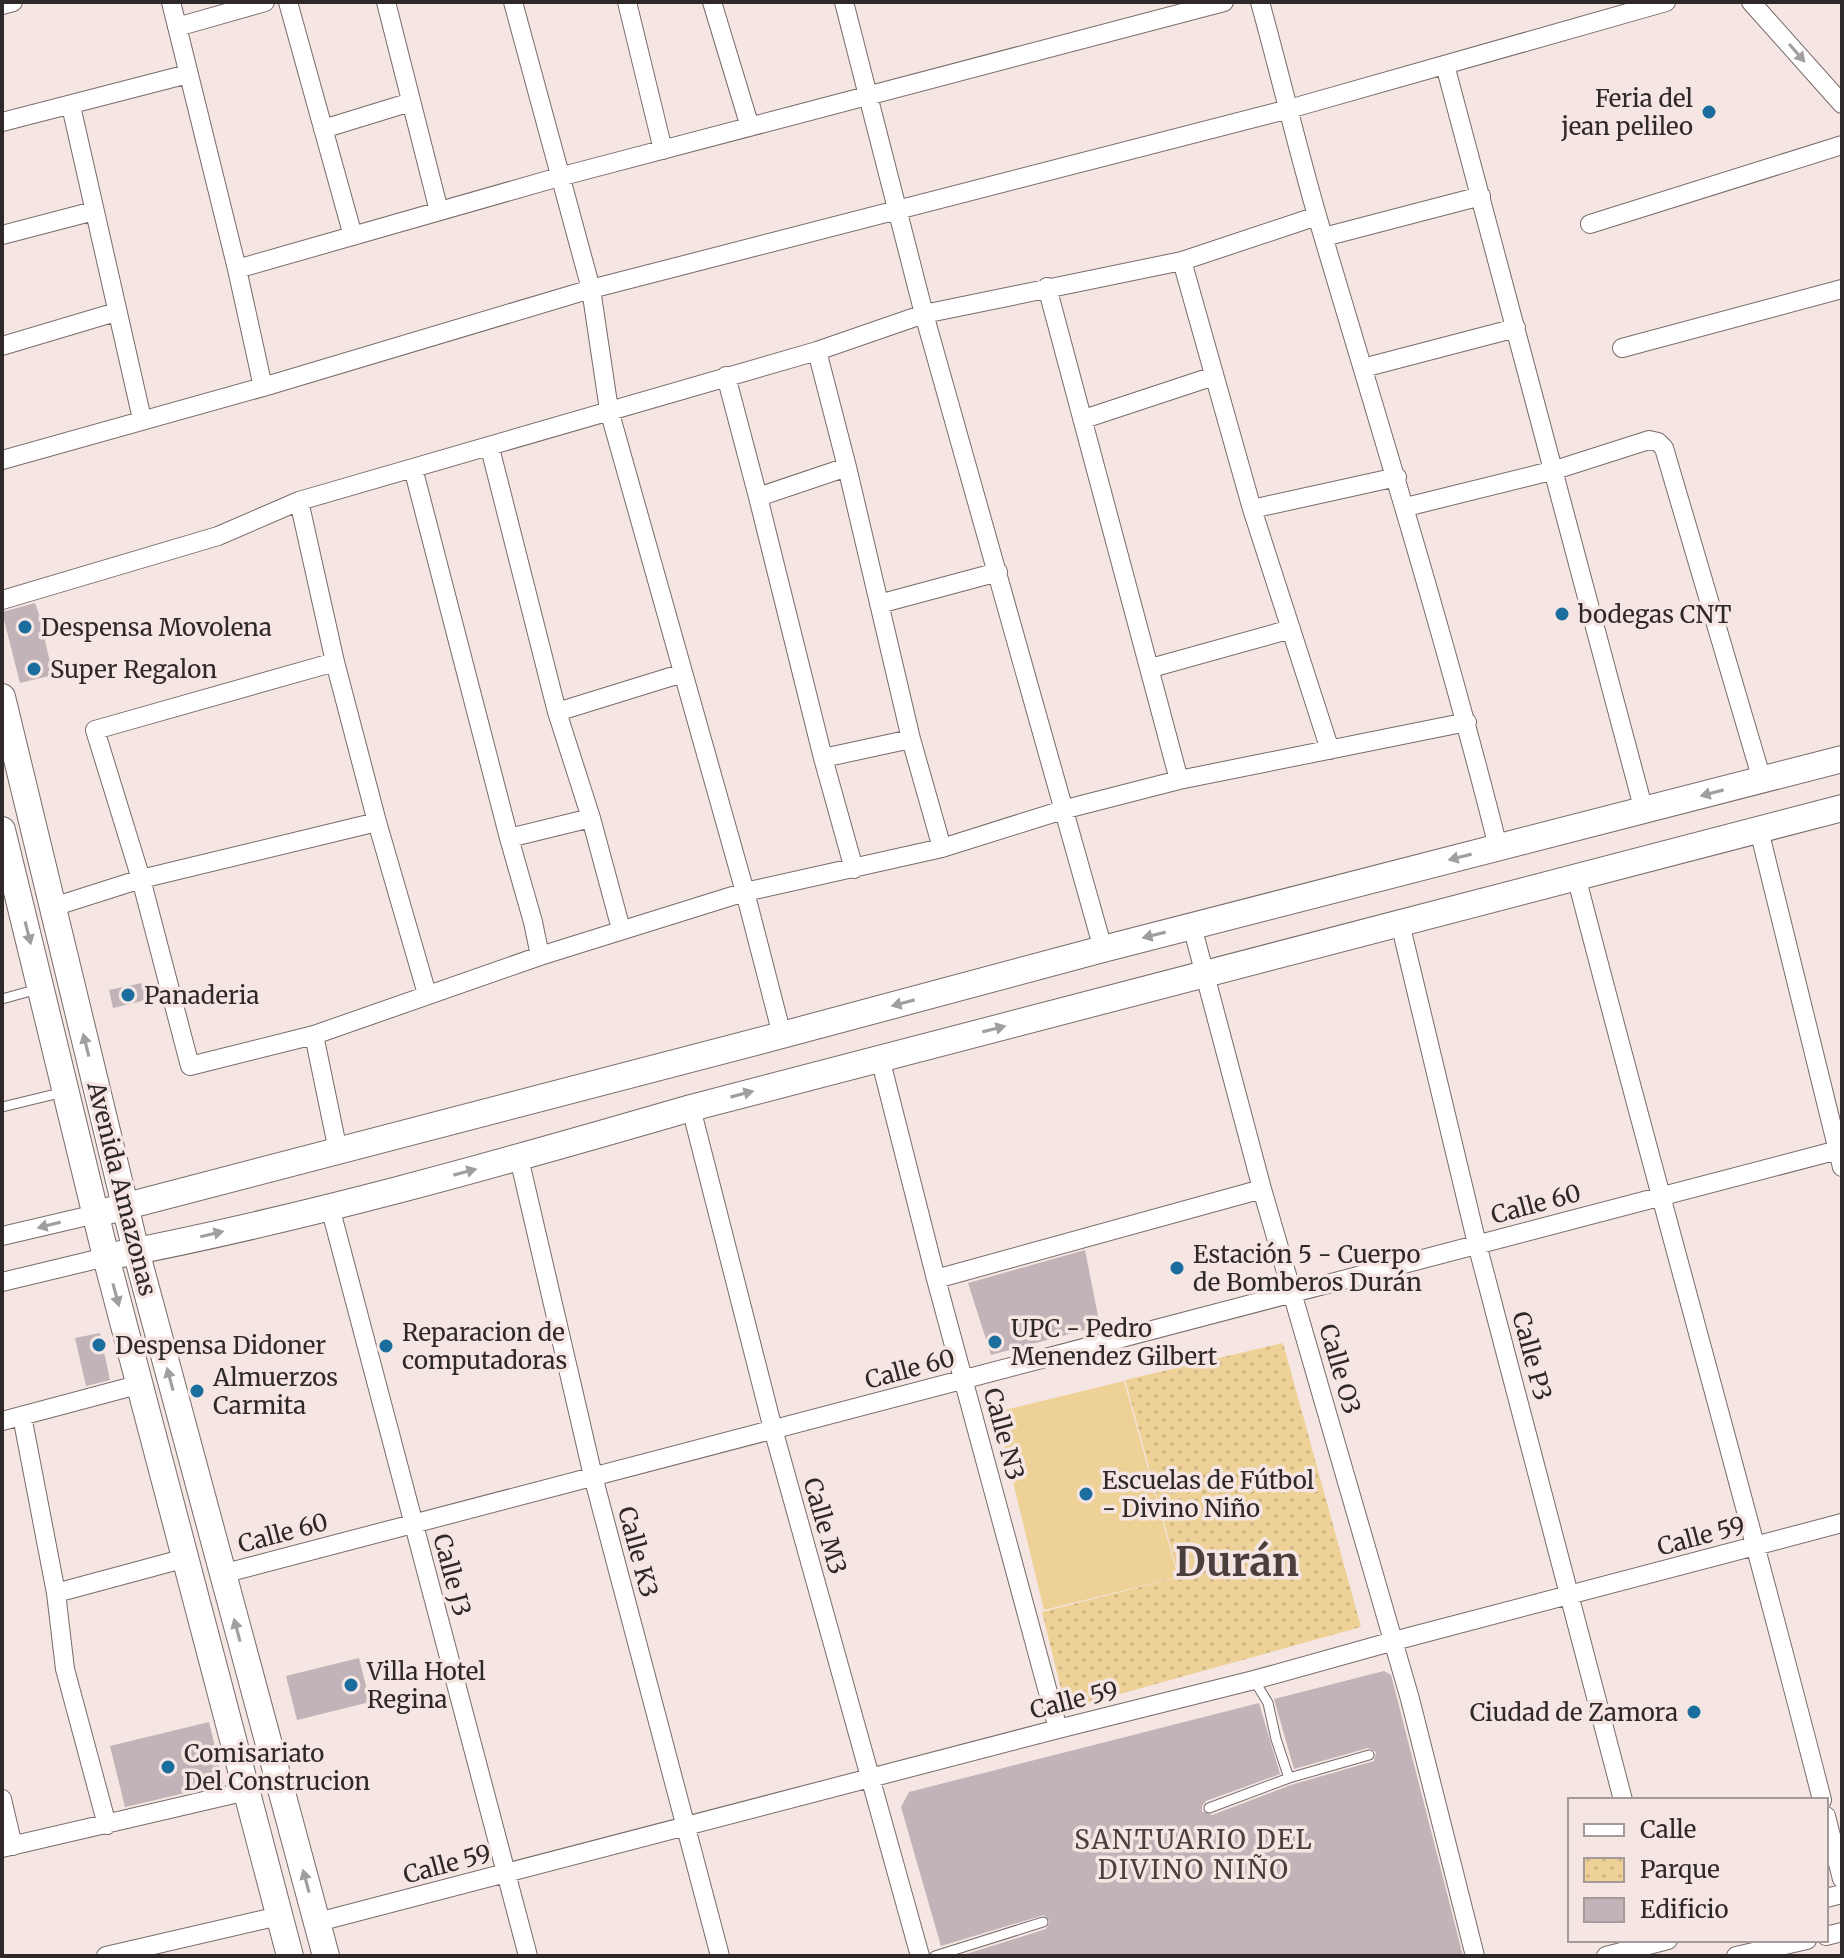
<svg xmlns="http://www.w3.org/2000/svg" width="1844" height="1958" font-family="Merriweather,serif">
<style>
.park{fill:url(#park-dots)}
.pitch{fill:#edd197}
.building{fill:#c1b3b7}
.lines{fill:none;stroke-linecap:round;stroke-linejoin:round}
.lane-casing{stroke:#786b69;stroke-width:11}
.street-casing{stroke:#786b69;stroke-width:20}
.secondary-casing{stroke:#786b69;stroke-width:28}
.lane{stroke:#fff;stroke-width:9}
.street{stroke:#fff;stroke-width:18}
.secondary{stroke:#fff;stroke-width:26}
.oneway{fill:#a19f9e}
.poi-dot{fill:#1b6d9e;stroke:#f5e6e4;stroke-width:3}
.labels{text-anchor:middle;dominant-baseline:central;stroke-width:7;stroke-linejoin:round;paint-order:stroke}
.poi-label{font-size:24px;fill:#2e2928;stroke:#f5e6e4;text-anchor:start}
.street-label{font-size:24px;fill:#2e2928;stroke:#f5e6e4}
.neighbourhood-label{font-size:26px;letter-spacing:2px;fill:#4b3f3e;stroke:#f5e6e4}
.town-label{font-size:40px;font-weight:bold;fill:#4b3f3e;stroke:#f5e6e4}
</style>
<defs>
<pattern id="park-dots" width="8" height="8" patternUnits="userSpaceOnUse" patternTransform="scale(2)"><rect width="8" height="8" fill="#edd197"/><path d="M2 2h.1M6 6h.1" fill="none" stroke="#ccb382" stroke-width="1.8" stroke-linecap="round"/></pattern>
</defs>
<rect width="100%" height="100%" fill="#f5e6e4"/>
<path class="park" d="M1283,1343L1361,1627L1066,1709L1042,1612L1179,1577L1125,1380Z"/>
<path class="pitch" d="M1124,1381L1178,1577L1044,1610L996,1412Z"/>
<path class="building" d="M35,603L45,631L43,632L53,675L20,683L2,612Z
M142,983L146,1000L113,1008L109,990Z
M1085,1250L1100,1326L991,1355L968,1283Z
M100,1333L110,1380L86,1386L75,1338Z
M359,1658L370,1702L297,1720L286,1676Z
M1384,1671L1391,1675L1398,1702L1463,1956H960L1046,1929L1050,1921L1044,1915L941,1946L901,1807L909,1792L1259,1703L1280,1774L1206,1801L1202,1806V1811L1212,1815L1291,1785L1374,1761L1376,1752L1368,1748L1294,1769L1274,1699Z
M209,1722L224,1784L125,1807L110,1746Z"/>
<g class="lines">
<defs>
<path id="lane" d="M2,999L38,989
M2,1107L64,1092
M1289,1778L1369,1755
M1209,1808L1289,1778L1276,1739L1268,1703L1254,1680
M935,1956L1043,1922"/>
<path id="street" d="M171,2L237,269L263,387
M288,2L353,236
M386,2L439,211
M513,2L591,289L609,410L745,892L782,1035
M627,2L663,150
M712,2L750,127
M844,2L924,314L1103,949
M1260,2C1280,74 1297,147 1318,219C1380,428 1445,636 1498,847
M1751,2L1842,104
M2,5L13,2
M177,27L265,2
M1445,65L1644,811
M71,106L142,419
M2,122L188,74
M323,129L411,102
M1590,224L1842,145
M2,235L94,211
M1324,237L1481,196
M1182,261L1252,509L1330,750
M237,269L559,177L1224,2
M1047,287L1179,780
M2,346L116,312
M1622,348L1842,289
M817,351L847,467L911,739L823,758
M1363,368L1516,328
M726,376L758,497
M1084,419L1214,376
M490,448L557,712
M2,460L263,387L591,289L1289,109L1666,2
M847,467L758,497L823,758L854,869
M413,468L509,838L533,922L540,956
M299,501L335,662
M1406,507L1555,470L1649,440L1658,442L1664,448L1762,780
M1252,509L1397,477
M2,600L218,536L299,501L817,351L924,314L1182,261L1317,216
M879,604L998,572
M1151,668L1291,629
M911,739L942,848
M591,818L557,712L683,673
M1759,830L1842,1167
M509,838L591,818L621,929
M1576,876C1656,1185 1743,1491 1822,1800
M53,907L141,879L377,822
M1400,923L1477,1244L1623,1800
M1192,926L1262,1189L1410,1699L1475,1956
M427,994L377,822L335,662L95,730L141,879L190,1066L314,1035L540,956L745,892L942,848L1066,809L1179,780L1467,722
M314,1035L338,1151
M880,1058L936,1279L1058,1729
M691,1108L773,1429L920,1956
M519,1158L593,1476L720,1956
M330,1207L528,1956
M2,1236L96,1214
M936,1279L1262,1189
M2,1282L106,1257
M22,1416L56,1593L186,1558
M2,1421L141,1384
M222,1574L1842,1149
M56,1593L65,1669L107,1825
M2,1799L13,1846
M1826,1816L1842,1879
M2,1848L247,1791
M1826,1898L1842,1894
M318,1922L1058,1729L1254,1680L1394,1641L1842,1523
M1826,1936L1842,1932
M106,1956L279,1916
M1606,1956L1668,1940
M1736,1956L1807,1940"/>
<path id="secondary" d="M2,697L136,1251L326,1956
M2,830L106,1257L290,1956
M96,1214L782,1035L1103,949L1842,759
M106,1257C304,1219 498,1164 691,1108L1842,808"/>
</defs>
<use href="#lane" class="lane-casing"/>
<use href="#street" class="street-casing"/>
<use href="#secondary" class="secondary-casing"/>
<use href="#lane" class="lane"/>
<use href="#street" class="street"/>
<use href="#secondary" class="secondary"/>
</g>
<defs><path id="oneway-solid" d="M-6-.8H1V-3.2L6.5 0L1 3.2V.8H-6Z" transform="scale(2)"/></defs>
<g class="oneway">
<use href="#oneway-solid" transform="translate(1797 53) rotate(49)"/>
<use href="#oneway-solid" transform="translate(1712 793) rotate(165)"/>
<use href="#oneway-solid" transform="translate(1460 857) rotate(166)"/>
<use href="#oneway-solid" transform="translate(28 933) rotate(76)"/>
<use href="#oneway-solid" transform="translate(1154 935) rotate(166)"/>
<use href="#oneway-solid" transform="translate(903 1003) rotate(165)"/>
<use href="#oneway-solid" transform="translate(994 1029) rotate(-14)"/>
<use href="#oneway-solid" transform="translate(86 1045) rotate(-104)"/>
<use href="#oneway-solid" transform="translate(742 1094) rotate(-15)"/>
<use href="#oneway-solid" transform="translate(465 1172) rotate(-15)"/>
<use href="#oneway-solid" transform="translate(49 1225) rotate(166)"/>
<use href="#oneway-solid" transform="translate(212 1234) rotate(-13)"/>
<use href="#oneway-solid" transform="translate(116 1295) rotate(75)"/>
<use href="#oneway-solid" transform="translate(170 1379) rotate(-105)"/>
<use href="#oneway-solid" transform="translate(237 1630) rotate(-105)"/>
<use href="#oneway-solid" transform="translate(306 1881) rotate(-105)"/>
</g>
<g class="poi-dot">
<circle cx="1709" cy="112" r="8"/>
<circle cx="1562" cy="614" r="8"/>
<circle cx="25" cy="627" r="8"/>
<circle cx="34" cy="669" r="8"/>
<circle cx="128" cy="995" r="8"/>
<circle cx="1177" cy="1268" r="8"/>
<circle cx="995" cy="1342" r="8"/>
<circle cx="99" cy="1345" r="8"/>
<circle cx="386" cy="1346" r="8"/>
<circle cx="197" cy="1391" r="8"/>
<circle cx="1086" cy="1494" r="8"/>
<circle cx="351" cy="1685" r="8"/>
<circle cx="1694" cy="1712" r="8"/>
<circle cx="168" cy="1767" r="8"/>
</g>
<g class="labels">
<g class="poi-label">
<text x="1693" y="98" text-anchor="end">Feria del<tspan x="1693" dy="28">jean pelileo</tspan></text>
<text x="1578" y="614">bodegas CNT</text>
<text x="41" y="627">Despensa Movolena</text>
<text x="50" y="669">Super Regalon</text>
<text x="144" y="995">Panaderia</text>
<text x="1193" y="1254">Estación 5 - Cuerpo<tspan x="1193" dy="28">de Bomberos Durán</tspan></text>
<text x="1011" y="1328">UPC - Pedro<tspan x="1011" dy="28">Menendez Gilbert</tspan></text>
<text x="402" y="1332">Reparacion de<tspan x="402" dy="28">computadoras</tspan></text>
<text x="115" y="1345">Despensa Didoner</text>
<text x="213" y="1377">Almuerzos<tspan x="213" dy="28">Carmita</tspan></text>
<text x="1102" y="1480">Escuelas de Fútbol<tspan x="1102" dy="28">- Divino Niño</tspan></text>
<text x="367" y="1671">Villa Hotel<tspan x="367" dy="28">Regina</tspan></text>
<text x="1678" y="1712" text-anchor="end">Ciudad de Zamora</text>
<text x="184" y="1753">Comisariato<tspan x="184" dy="28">Del Construcion</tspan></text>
</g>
<g class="street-label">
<text transform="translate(122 1189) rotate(76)">Avenida Amazonas</text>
<text transform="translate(1536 1204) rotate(-15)">Calle 60</text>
<text transform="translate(1532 1356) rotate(75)">Calle P3</text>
<text transform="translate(910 1369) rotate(-15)">Calle 60</text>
<text transform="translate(1340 1369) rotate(74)">Calle O3</text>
<text transform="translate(1004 1434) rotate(75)">Calle N3</text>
<text transform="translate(825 1526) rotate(74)">Calle M3</text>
<text transform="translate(283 1533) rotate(-15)">Calle 60</text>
<text transform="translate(1701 1536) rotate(-15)">Calle 59</text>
<text transform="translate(638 1552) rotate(75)">Calle K3</text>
<text transform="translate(452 1575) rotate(75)">Calle J3</text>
<text transform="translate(1074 1700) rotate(-14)">Calle 59</text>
<text transform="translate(447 1864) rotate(-15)">Calle 59</text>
</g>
<g class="neighbourhood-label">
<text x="1194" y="1839">SANTUARIO DEL<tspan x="1194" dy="30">DIVINO NIÑO</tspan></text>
</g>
<g class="town-label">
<text x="1237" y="1562">Durán</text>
</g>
</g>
<rect width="1844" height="1958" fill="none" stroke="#2e2928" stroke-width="8"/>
<rect x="1568" y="1798" width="260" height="144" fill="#f5e6e4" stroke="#a59a99" stroke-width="2"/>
<rect x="1584" y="1824" width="40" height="12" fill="#ffffff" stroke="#a59a99" stroke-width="2"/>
<text x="1640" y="1838" font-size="24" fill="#2e2928">Calle</text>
<rect x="1584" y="1858" width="40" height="24" fill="url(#park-dots)" stroke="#a59a99" stroke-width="2"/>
<text x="1640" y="1878" font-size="24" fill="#2e2928">Parque</text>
<rect x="1584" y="1898" width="40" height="24" fill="#c1b3b7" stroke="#a59a99" stroke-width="2"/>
<text x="1640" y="1918" font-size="24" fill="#2e2928">Edificio</text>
</svg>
